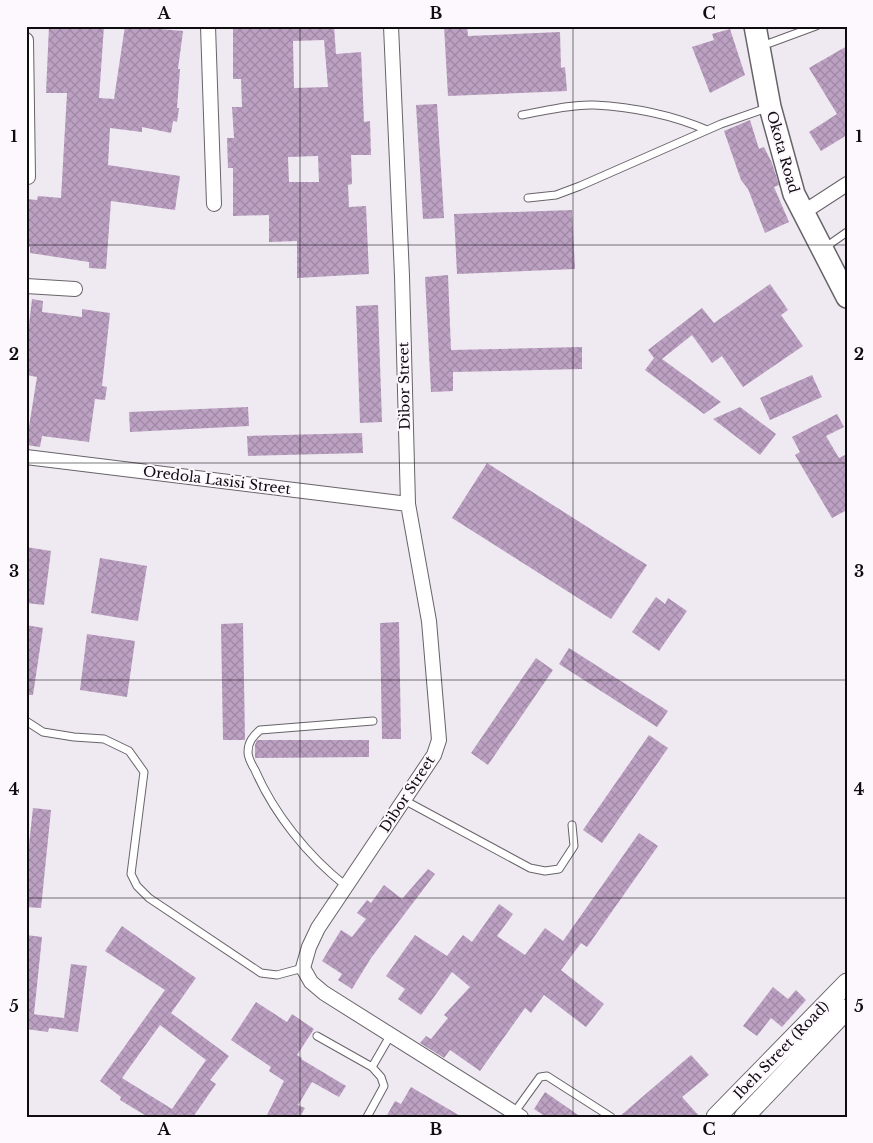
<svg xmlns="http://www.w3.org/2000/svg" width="873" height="1143" font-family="'Libre Baskerville',serif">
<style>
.building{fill:url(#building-cross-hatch);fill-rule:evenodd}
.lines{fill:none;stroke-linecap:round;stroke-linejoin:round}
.lane-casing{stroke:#686369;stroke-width:9}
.street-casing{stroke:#686369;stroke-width:16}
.secondary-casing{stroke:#686369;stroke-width:21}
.primary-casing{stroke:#686369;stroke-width:24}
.lane{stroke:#fff;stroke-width:7}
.street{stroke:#fff;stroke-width:14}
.secondary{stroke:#fff;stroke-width:19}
.primary{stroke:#fff;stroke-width:21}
.grid{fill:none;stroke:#0e0c0e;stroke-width:1;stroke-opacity:0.55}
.labels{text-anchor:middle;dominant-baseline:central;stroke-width:4;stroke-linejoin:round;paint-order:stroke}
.street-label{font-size:14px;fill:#0e0c0e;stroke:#fdf7fe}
.neatline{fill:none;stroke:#0e0c0e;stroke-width:2}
.grid-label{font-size:16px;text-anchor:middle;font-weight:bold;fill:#0e0c0e}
</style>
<defs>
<pattern id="building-cross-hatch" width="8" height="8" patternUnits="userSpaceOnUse" patternTransform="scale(1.25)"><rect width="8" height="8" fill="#bca1c2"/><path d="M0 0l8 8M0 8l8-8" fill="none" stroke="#a089a6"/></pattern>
</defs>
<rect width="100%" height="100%" fill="#efe9f1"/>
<path class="building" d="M49,26H104L99,98L114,99L125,26L183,31L178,69H180L177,108H179L177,122L173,121L171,133L142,127V132L110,128L108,165L180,176L175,210L111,201L106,269L89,268V262L30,253V247H26V199L37,200L38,196L61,198L67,93H46Z
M233,26H334L336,54L361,52L364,122L370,121L371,155H351L352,184L348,185L349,207L366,206L369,274L297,278V241L269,242V215L233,216V168H228L227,138H234L232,107H242L241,79H233ZM324,40L328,87L294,88L293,41ZM318,156L319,182H289L288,157Z
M444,26H467L468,36L560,32L561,68L565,67L567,91L448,96Z
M730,29L745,75L710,93L692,47L714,40L712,34Z
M847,46V135L821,151L809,132L837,114L809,68Z
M437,104L444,218L423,219L416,105Z
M750,120L759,149L764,147L772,163L779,185L774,187L789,222L765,233L748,189L741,180L724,131Z
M572,210L575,269L457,274L454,214Z
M448,275L451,350L582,347V369L453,372V391L431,392L425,277Z
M770,284L788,310L781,315L803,346L743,387L722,356L712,363L692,335L662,359L721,402L704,414L645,370L654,358L648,350L702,308L714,323Z
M32,299L43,301L42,312L82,317V309L110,313L102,386L107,387L105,400L95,399L89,442L42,436L40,447L26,445L37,377L26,375V350Z
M378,305L382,422L360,423L356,306Z
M812,375L822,397L770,420L760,398Z
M248,407L249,426L130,432L129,412Z
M740,407L776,434L760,455L713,419Z
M837,414L844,427L826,436L839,458L847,454V510L832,518L795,455L800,452L792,437Z
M362,433L363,453L248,456L247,436Z
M487,463L647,565L611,619L452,518Z
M26,547L51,551L44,605L26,603Z
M100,558L147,566L138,621L91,613Z
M656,597L665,604L668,598L687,611L659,651L632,632Z
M399,622L401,739H382L380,623Z
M243,623L245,740H223L221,624Z
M26,625L43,628L33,695H26Z
M87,634L135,641L127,697L80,690Z
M569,648L668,711L657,727L559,664Z
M536,658L553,670L488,765L471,753Z
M649,735L668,748L602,843L583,830Z
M257,740H369V757L255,758V745Z
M33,808L51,810L41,908L26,907V872Z
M639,833L658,846L587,947L581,943L561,970L604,1004L586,1027L544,995L531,1013L525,1008L480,1071L450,1050L444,1058L420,1043L426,1036L431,1039L448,1018L444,1015L470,987L452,972L421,1015L398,999L405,989L386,976L415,935L447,956L463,935L472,942L499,904L513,914L497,936L525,955L545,928L563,941Z
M428,869L435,874L371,958L352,989L338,980L342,974L322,961L341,930L352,937L366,919L357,913L367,900L371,903L384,885L402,899Z
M122,926L196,978L171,1013L229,1056L210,1080L216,1084L193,1117H148L120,1100L121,1097L100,1081L165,990L105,951ZM160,1025L206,1060L172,1109L122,1078Z
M26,935L42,937L34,1014H32L64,1018L71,964L87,966L78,1032L49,1028L48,1032L26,1029Z
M773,987L788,999L796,990L806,1000L782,1027L771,1018L757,1036L743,1026Z
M256,1002L287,1022L292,1014L314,1029L297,1055L302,1058L301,1059L346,1086L339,1097L312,1082L298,1105L305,1108L300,1117H266L284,1081L269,1071L271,1067L231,1040Z
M691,1055L709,1075L682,1097L700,1117H619Z
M411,1087L462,1117H386L395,1101L401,1104Z
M545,1092L581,1117H546L534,1109Z"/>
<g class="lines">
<defs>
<path id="lane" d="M770,43L816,26
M522,115C545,111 571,104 594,105C633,107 672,115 707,130
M528,198L556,195L580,186L721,124L767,108
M830,244L847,232
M26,721L43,732L74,737L104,739L129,751L144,772L131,874L137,886L149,898L261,973L277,975L303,968
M404,800L530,868L545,871L559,869L574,846L572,825
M346,886C308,856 274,814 255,770C252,765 248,758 248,752C248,742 253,736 260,730L373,721
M317,1036L372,1067
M514,1113L540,1077L547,1076L611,1117
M367,1117L384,1086L381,1077L372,1067L390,1036"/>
<path id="street" d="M208,26L214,204
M391,26L402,276L408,504L429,621L439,740L434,755L318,928L309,947L303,968L311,982L324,993L521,1117
M26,40L28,177
M810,208L847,184
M26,286L75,289
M26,457L408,504"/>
<path id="secondary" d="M716,1117L847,983
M744,1117L847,1009"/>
<path id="primary" d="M755,26L770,107L794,194L847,297"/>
</defs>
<use href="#lane" class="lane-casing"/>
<use href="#street" class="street-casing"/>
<use href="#secondary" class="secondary-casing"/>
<use href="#primary" class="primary-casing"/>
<use href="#lane" class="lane"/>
<use href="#street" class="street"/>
<use href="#secondary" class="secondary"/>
<use href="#primary" class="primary"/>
</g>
<path class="grid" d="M300,26V1117M573,26V1117M26,245H847M26,463H847M26,680H847M26,898H847"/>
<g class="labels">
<g class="street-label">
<text transform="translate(783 152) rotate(74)">Okota Road</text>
<text transform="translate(404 386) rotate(-91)">Dibor Street</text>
<text transform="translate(217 480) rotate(7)">Oredola Lasisi Street</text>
<text transform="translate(407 794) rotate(-57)">Dibor Street</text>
<text transform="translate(781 1050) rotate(-46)">Ibeh Street (Road)</text>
</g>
</g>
<rect width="873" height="1143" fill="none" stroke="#fdf7fe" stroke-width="55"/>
<rect x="28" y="28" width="818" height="1088" class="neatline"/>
<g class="grid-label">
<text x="164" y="19">A</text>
<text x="436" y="19">B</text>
<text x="709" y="19">C</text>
<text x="14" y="142">1</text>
<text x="859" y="142">1</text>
<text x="14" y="360">2</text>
<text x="859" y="360">2</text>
<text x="14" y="577">3</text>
<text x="859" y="577">3</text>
<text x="14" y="795">4</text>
<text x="859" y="795">4</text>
<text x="14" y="1012">5</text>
<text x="859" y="1012">5</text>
<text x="164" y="1135">A</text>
<text x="436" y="1135">B</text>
<text x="709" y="1135">C</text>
</g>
</svg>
